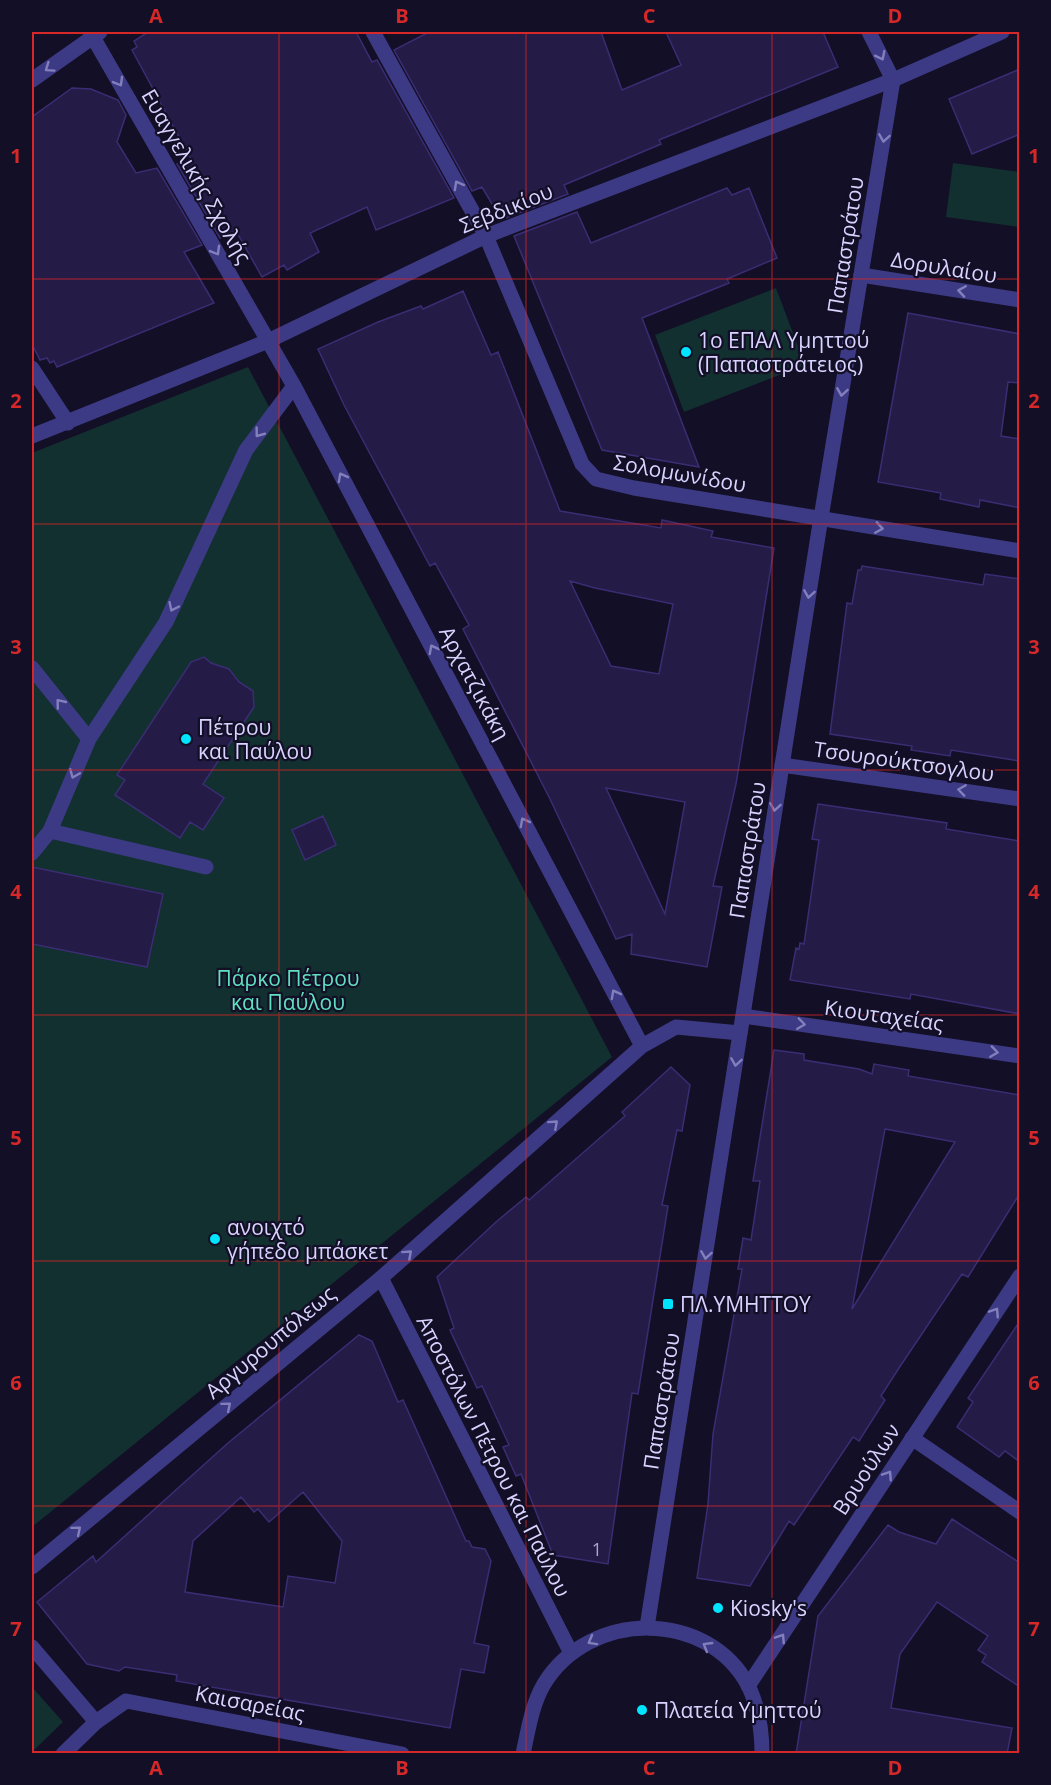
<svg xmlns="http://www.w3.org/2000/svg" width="1051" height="1785" font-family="'Open Sans',sans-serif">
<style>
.green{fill:#12302f}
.building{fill:#241b47;stroke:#3b2d73;stroke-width:1.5;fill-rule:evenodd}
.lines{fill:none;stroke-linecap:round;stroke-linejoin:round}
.service{stroke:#3d3a85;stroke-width:15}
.pedestrian{stroke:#3d3a85;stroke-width:15}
.minor{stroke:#3d3a85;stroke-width:15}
.tertiary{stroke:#3d3a85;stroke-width:15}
.oneway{stroke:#837fbc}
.grid{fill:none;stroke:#d62828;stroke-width:1.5;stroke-opacity:0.55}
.poi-dot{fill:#00e5ff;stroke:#130f26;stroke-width:2}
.labels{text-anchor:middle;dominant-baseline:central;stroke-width:4.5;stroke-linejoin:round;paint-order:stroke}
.number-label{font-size:18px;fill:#aca6d1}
.street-label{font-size:21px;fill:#d9d4ff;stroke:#130f26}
.poi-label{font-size:21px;fill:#d9d4ff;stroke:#130f26;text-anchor:start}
.park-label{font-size:21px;fill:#5fe0c0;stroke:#130f26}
.neatline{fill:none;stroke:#d62828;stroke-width:2}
.grid-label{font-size:20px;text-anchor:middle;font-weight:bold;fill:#d62828}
</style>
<rect width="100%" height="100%" fill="#130f26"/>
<path class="green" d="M953,163L1019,172V227L946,217Z
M776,288L805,365L684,412L655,335Z
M248,367L612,1057L32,1527V453Z
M32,1687L63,1722L32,1752Z"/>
<path class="building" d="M148,32H356L372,62L377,60L454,198L376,230L367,207L310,233L319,252L287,270L284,265L262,277L236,231L220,238L177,164L192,161L132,50L137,47L134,41Z
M429,32H601L622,90L681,65L666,32H823L838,67L659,140L661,144L564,185L568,194L506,218L502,206L495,209L482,187L472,191L394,50Z
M1020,69V134L972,154L949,99Z
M72,88L91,89L118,100L126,115L117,142L136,173L157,168L202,245L184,252L214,303L57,367L54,361L50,363L47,358L40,360L32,344V117Z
M727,188L732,195L749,188L777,258L727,279L729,283L642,318L699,467L602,450L514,236L577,212L591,243Z
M463,291L491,355L498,352L560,511L661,528L662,520L713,531L711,537L774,548L736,784L713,886L722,887L707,967L631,954L632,934L616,939L550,799L463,629L469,625L435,563L430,566L344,405L318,349L378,322L421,306L423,309ZM570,581L595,588L673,604L659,674L611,666ZM606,788L685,802L665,914Z
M908,313L1020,334V383L1008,382L1001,436L1020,439V508L980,500L979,507L940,499L941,493L878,482Z
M862,566L983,585L985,574L1020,579V761L951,750L950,756L911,750L912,746L830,734L847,603L852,604L858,570H861Z
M204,657L211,663L229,669L239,682L253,691L254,707L203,784L224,798L203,830L190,822L180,838L115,795L125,780L117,775L191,662Z
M818,804L947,823L946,829L1020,841V1014L911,994L910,999L790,980L796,948L799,949L800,943L804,944L819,840L812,839Z
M323,816L336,845L305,860L292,830Z
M32,867L163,894L147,967L32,944Z
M774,1050L804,1054V1060L859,1069L872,1074L874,1064L909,1070L908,1076L1020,1095V1193L968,1277L962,1274L899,1368L881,1396L885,1400L859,1441L853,1437L794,1525L789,1521L750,1586L697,1578L708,1504L713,1434L742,1269H738L743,1238L751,1240L760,1181H753ZM885,1129L955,1142L852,1309Z
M671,1067L690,1085L682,1131L677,1130L662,1205L668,1206L638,1394L632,1393L608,1564L553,1555L521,1474L516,1476L503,1447L509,1445L482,1386L477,1388L450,1330L454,1328L437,1277L496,1222L526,1197L529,1200L625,1116L622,1112Z
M1020,1321V1462L1005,1451L999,1457L957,1427L973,1402L968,1398Z
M359,1335L372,1341L398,1402L403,1400L466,1541H469L472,1547L485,1549L491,1561L474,1643L489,1646L484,1673L461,1669L450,1728L176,1681L177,1675L125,1667L119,1671L87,1664L37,1602L93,1556L96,1562L228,1443ZM303,1492L342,1541L335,1583L288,1576L283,1607L185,1592L193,1541L241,1497L254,1512L258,1509L269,1522Z
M952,1519L1020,1563V1687L982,1662L986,1655L978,1650L988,1636L937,1602L900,1654L891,1708L1012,1728L1007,1754H796L818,1616L888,1525L899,1532L936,1544Z"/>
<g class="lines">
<path class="service" d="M50,831L206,867"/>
<path class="pedestrian" d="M381,1278L571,1653
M32,1647L96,1722L63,1754"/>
<path class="minor" d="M90,32L294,386L642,1046
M373,32L486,236L582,464L596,479L634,488L1020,551
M32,80L100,32
M861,275L1020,300
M32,368L68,423
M32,436L268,341L486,236L893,80L1002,32
M32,668L89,739
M782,765L1020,799
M32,853L50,831L89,739L166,622L246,450L294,386
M743,1016L1020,1056
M912,1438L1020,1512
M32,1567L381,1278L642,1046L676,1027L740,1033
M96,1722L126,1701L402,1754"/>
<path class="tertiary" d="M647,1627L818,536L893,80L869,32
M748,1686L1020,1276
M523,1754C528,1731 532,1704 544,1684C589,1610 708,1608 749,1687C759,1709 762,1730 762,1754"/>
</g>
<defs><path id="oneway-chevron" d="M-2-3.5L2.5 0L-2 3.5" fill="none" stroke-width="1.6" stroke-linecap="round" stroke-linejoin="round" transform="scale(1.5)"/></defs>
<g class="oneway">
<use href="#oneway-chevron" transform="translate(881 56) rotate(63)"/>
<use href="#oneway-chevron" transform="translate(49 68) rotate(145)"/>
<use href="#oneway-chevron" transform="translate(119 82) rotate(60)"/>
<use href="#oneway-chevron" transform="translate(884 138) rotate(99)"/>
<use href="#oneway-chevron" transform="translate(458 185) rotate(-119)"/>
<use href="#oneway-chevron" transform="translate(216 251) rotate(60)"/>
<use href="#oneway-chevron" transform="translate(962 291) rotate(-171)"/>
<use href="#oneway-chevron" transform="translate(842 392) rotate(99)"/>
<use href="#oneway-chevron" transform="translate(259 433) rotate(127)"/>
<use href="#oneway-chevron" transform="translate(342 477) rotate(-118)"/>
<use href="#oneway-chevron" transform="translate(879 528) rotate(9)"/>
<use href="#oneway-chevron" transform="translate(809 594) rotate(99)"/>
<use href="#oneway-chevron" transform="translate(173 607) rotate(115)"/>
<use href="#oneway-chevron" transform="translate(433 649) rotate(-118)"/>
<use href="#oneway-chevron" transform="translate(60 703) rotate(-129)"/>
<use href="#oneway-chevron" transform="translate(74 774) rotate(113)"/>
<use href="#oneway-chevron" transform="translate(962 790) rotate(-172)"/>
<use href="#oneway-chevron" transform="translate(775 807) rotate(99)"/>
<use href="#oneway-chevron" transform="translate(524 822) rotate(-118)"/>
<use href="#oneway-chevron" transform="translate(615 994) rotate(-118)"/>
<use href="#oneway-chevron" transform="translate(801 1024) rotate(8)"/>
<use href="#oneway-chevron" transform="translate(994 1052) rotate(8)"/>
<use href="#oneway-chevron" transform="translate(736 1062) rotate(99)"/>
<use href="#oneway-chevron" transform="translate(554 1124) rotate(-42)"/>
<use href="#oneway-chevron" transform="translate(408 1254) rotate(-42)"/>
<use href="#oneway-chevron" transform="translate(706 1255) rotate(99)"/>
<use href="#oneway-chevron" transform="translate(995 1312) rotate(-57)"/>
<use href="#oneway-chevron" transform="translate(227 1406) rotate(-40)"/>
<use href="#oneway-chevron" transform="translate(888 1475) rotate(-57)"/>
<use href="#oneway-chevron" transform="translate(77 1530) rotate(-40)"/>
<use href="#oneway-chevron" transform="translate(781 1638) rotate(-57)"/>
<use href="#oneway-chevron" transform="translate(592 1641) rotate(151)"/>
<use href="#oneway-chevron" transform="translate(707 1646) rotate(-149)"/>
</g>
<path class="grid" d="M279,32V1754M526,32V1754M772,32V1754M32,279H1020M32,524H1020M32,770H1020M32,1015H1020M32,1261H1020M32,1506H1020"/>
<g class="poi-dot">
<circle cx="686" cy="352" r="6"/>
<circle cx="186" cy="739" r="6"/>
<circle cx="215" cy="1239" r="6"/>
<rect x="662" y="1298" width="12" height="12" rx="3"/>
<circle cx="718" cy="1608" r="6"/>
<circle cx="642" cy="1710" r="6"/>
</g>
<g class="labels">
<g class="number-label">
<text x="597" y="1549">1</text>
</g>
<g class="street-label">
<text transform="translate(197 176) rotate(60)">Ευαγγελικής Σχολής</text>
<text transform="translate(506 208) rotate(-22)">Σεβδικίου</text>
<text transform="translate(845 245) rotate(-81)">Παπαστράτου</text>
<text transform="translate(944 267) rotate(9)">Δορυλαίου</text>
<text transform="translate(680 473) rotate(10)">Σολομωνίδου</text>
<text transform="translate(475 683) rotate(62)">Αρχατζικάκη</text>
<text transform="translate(904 761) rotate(8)">Τσουρούκτσογλου</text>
<text transform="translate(747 850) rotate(-81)">Παπαστράτου</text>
<text transform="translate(884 1015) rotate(8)">Κιουταχείας</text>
<text transform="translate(270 1342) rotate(-40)">Αργυρουπόλεως</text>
<text transform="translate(661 1401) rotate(-81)">Παπαστράτου</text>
<text transform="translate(494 1456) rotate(63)">Αποστόλων Πέτρου και Παύλου</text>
<text transform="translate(866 1469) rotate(-57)">Βρυούλων</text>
<text transform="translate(250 1703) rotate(11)">Καισαρείας</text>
</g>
<g class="poi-label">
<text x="698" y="340">1ο ΕΠΑΛ Υμηττού<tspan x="698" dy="24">(Παπαστράτειος)</tspan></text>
<text x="198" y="727">Πέτρου<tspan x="198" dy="24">και Παύλου</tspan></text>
<text x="227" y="1227">ανοιχτό<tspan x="227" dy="24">γήπεδο μπάσκετ</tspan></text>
<text x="680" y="1304">ΠΛ.ΥΜΗΤΤΟΥ</text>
<text x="730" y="1608">Kiosky's</text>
<text x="654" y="1710">Πλατεία Υμηττού</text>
</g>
<g class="park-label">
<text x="288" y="978">Πάρκο Πέτρου<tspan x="288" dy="24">και Παύλου</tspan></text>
</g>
</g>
<rect width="1051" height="1785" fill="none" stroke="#130f26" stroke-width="66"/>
<rect x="33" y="33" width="985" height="1719" class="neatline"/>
<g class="grid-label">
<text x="156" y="23">A</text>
<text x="402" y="23">B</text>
<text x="649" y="23">C</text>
<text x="895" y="23">D</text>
<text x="16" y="163">1</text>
<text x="1034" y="163">1</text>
<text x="16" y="408">2</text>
<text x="1034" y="408">2</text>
<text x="16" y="654">3</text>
<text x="1034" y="654">3</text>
<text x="16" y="899">4</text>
<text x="1034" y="899">4</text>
<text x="16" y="1145">5</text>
<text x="1034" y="1145">5</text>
<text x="16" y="1390">6</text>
<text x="1034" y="1390">6</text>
<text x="16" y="1636">7</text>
<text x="1034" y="1636">7</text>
<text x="156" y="1775">A</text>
<text x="402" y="1775">B</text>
<text x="649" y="1775">C</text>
<text x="895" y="1775">D</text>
</g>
</svg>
